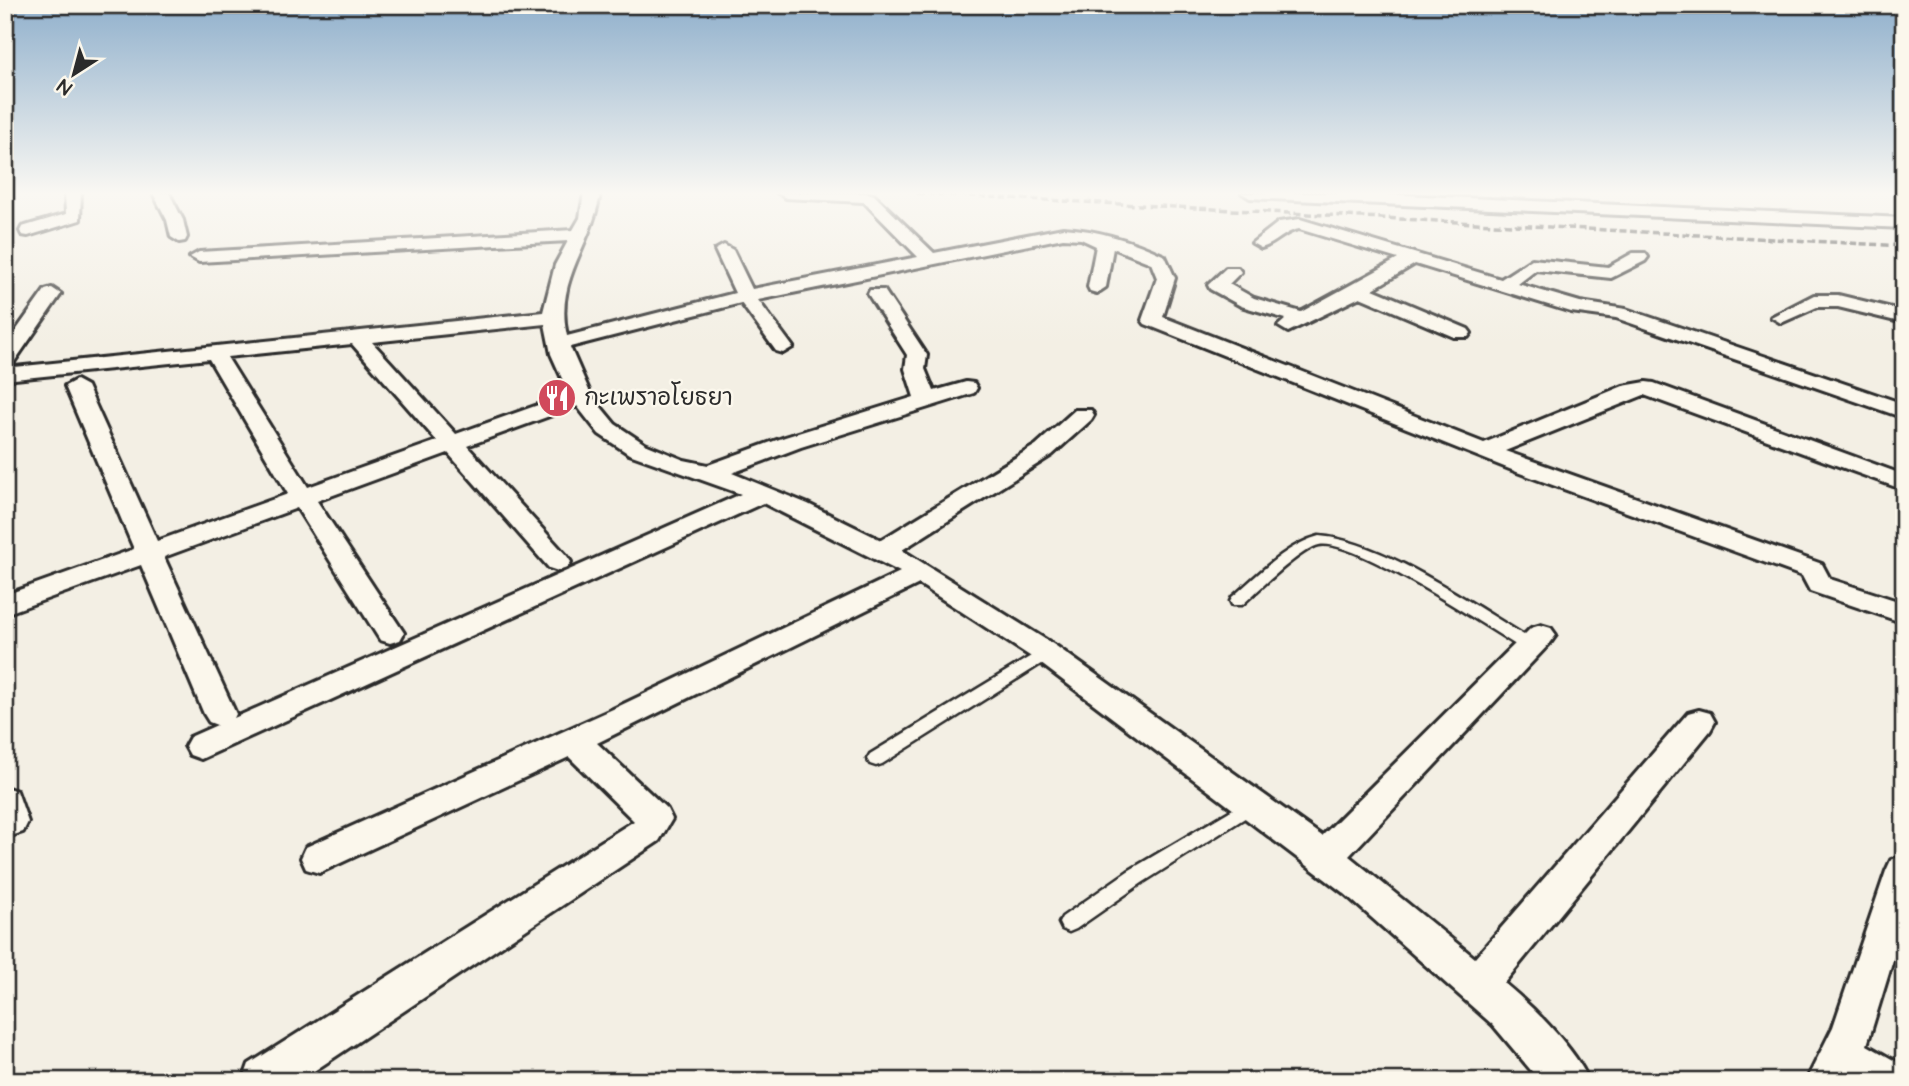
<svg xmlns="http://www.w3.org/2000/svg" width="1909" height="1086" font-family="'Architects Daughter','Playpen Sans Thai',sans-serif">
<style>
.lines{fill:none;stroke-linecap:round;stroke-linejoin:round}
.service-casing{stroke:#2b2b2b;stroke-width:5}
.minor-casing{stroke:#2b2b2b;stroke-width:6}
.service{fill:#fbf7ec;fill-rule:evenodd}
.minor{fill:#fbf7ec;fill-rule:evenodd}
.rail{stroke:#2b2b2b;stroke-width:3.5;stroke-dasharray:7 3.5;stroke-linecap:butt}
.labels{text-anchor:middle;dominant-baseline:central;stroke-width:5;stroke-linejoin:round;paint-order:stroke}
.poi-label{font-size:23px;fill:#2b2b2b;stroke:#fbf7ec;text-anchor:start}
</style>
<rect width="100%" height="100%" fill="#f3efe4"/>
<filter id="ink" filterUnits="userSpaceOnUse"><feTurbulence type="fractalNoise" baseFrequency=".0143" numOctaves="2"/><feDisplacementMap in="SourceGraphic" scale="14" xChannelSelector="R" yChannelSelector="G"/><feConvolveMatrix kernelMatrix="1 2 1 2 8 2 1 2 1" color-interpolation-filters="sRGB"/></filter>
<g filter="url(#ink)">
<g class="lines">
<defs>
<path id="service" d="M1319,536C1385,541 1477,608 1536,642L1538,646L1536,650H1524C1490,629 1353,537 1319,545C1299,550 1259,590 1242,605H1232L1230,601L1232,597C1258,575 1285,545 1319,536Z
M1046,647L1052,649L1054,653L1052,657L882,764L876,766L870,764L867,759L870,754Z
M1250,799L1256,801L1259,806L1256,811L1142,883L1076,929L1069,932L1062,929L1059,923L1062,917L1128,871Z"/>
<path id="minor" d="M65,193H81L80,220L28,236L22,235L20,231L22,227L66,214Z
M153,193H169L183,220L187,237L185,241L179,242L171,237L167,220Z
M584,193H600C592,247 554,278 567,336L735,293L715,250L724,245L733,250L752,289L918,257L864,202L786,198L778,193H868L874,195L934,253L1063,228C1099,230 1133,241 1165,256L1175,278L1163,317L1484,443L1623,386L1646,382L1654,383L1904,475V490L1644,395L1505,451L1822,564L1830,579L1904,603V623L1810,591L1802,576L1517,472L1145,324L1142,320L1157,278L1151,263L1113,248L1106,287L1097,293L1090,291L1088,287L1096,246L1081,239L1063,238L758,300L793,347L783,353L776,351L741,303L570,347L591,395L615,424L645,444L684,460L708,465L785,437L914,397L905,369L907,355L868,294L870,290H884L927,355L925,369L934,391L966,382L974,383L977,388L974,393L801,447L732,473L808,504L881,540L1036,445L1075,410H1091L1094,415L1091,420L1052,455L902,550L1056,646L1322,836L1531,628L1541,625L1551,628L1556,635L1551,642L1349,856L1475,958L1688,713L1699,710L1710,713L1715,722L1710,731L1504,983C1532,1006 1575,1048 1589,1081H1540L1493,1025L1345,894L1036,660L919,584L597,743L667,809L672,819L659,841L299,1081H243L249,1064L634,821L569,757L319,873L306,869L301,858L306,847L613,709L900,572L763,503L201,759L190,755L185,746L190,737L217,725L209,722L204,714L141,565L5,614V595L134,549L65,386L76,380L87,386L157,541L288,494L209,359L5,380V368L543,312L555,265L568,241L199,262L190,257L199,252L573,230L580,218ZM545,324L551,354L569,394L456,434L372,342ZM352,344L437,441L308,487L227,357ZM577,406L599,434L629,454L741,494L234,718L236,714L164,557L297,508L380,640L390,643L400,640L404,633L317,501L448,453L549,568L558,571L567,568L571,562L567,556L467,446Z
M1242,193H1360L1904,218V228L1250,198Z
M1300,219L1501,279L1532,259L1608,267L1633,253H1645L1648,257L1645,261L1611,278L1536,270L1518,284L1580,302L1626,309L1904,404V418L1616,318L1571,312L1415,264L1373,289L1468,329L1471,333L1468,337H1454L1360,297L1288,332L1278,326L1286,319L1241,306L1210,289L1208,285L1226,268H1238L1241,272L1229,284L1254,298L1301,312L1398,259L1299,229C1284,231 1276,244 1261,248L1252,243L1279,222Z
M52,288L61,294L12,365L5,367V346L45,290Z
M1814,295H1838L1904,311V323L1838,307H1817L1781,323L1771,317Z
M5,787L17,791L28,822L23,832L11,836L5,834Z
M1904,855V924L1867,1045L1904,1066V1081H1806L1833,1027L1886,871L1891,860Z"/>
</defs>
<use href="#service" class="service-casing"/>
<use href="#minor" class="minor-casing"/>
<use href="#service" class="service"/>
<use href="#minor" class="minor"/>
<path class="rail" d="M917,193L1904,246"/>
</g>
</g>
<linearGradient id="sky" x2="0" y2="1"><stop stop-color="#90b0cc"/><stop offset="0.56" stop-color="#faf8f3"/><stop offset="1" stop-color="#faf8f3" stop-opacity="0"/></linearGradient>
<rect width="1909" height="345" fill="url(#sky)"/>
<defs>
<symbol id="restaurant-disc" viewBox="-11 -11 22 22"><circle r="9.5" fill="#d1495b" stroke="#fbf7ec"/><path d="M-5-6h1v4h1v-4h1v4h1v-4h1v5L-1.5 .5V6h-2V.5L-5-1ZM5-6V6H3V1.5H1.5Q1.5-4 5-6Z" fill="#fff"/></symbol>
</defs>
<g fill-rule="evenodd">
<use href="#restaurant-disc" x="535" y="376" width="44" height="44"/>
</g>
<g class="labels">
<g class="poi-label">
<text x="584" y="398">กะเพราอโยธยา</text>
</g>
</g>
<rect width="1909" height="1086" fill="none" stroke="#fbf7ec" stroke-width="28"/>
<rect x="14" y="14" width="1881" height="1058" fill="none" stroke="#2b2b2b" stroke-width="2.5" filter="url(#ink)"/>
<g transform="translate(74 74) rotate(216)" stroke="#fbf7ec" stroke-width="5" paint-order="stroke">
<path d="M0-5L12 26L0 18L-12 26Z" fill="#2b2b2b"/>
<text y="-10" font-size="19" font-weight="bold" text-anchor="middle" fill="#2b2b2b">N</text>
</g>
</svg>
